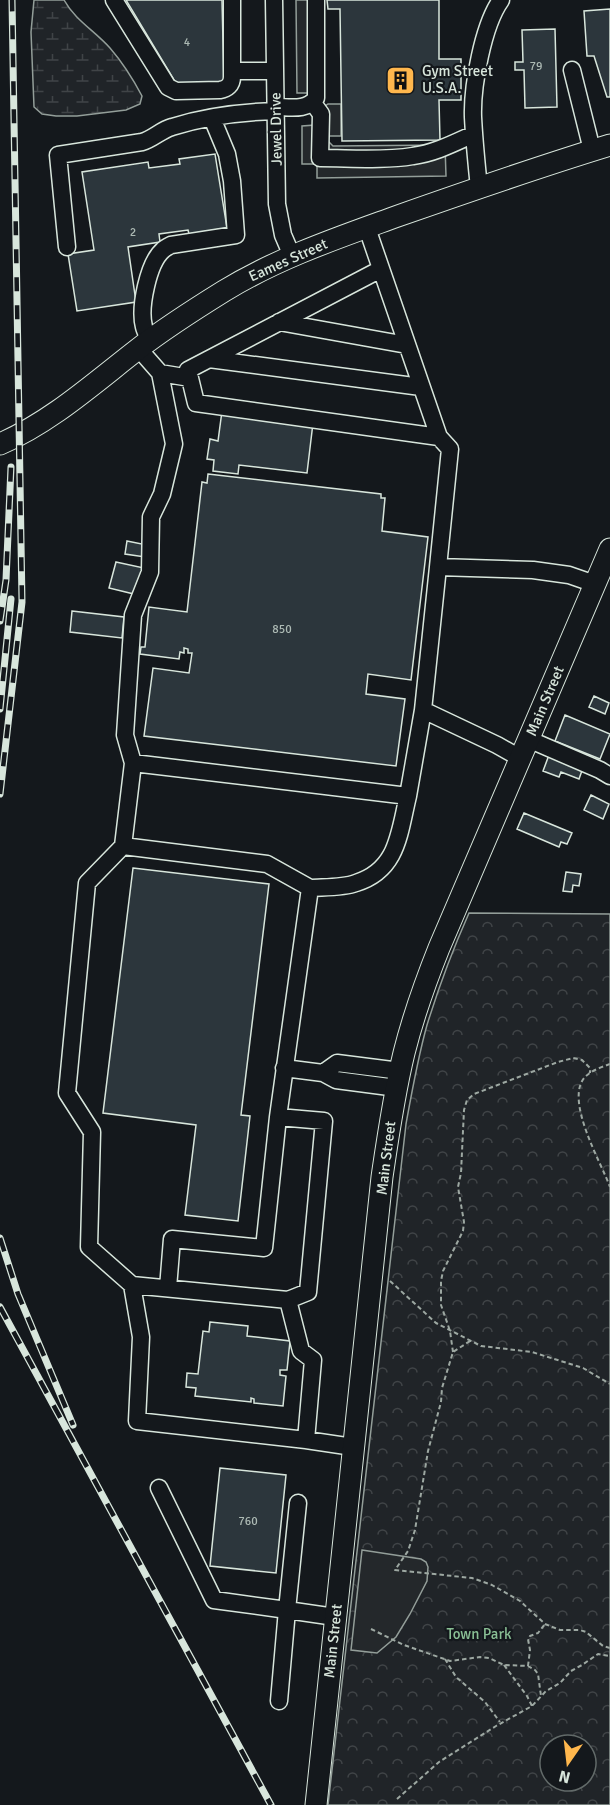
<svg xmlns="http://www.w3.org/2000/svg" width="610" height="1805" font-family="Signika,sans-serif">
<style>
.forest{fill:url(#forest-crowns);stroke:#939e99;stroke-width:1.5;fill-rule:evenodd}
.wetland{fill:url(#wetland-marsh);stroke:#939e99;stroke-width:1.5}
.parking{fill:#24282b;stroke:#939e99;stroke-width:1.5}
.building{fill:#2c363c;stroke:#d8e6dc;stroke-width:1.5}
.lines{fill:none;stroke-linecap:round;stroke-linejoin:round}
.minor-casing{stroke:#d8e6dc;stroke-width:19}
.major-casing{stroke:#d8e6dc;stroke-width:23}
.path{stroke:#9da8a2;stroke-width:2;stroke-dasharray:4.5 3;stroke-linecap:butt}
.minor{stroke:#14181c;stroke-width:16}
.major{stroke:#14181c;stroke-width:21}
.rail-casing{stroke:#d8e6dc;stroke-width:7}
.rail{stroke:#14181c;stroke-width:4.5;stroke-dasharray:14;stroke-linecap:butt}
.labels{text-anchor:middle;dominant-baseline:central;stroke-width:4.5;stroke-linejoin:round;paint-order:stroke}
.number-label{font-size:12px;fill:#adbab4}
.poi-label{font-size:15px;fill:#d8e6dc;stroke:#14181c;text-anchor:start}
.street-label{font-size:15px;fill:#d8e6dc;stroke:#14181c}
.park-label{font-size:15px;fill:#8ac095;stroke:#14181c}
</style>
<defs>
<pattern id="forest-crowns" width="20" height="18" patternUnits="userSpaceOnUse" patternTransform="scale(1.5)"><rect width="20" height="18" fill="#202428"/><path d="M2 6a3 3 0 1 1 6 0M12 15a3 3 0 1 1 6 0" fill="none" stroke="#404447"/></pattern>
<pattern id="wetland-marsh" width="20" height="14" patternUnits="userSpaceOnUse" patternTransform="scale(1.5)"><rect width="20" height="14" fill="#202428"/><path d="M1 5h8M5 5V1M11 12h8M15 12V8" fill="none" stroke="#404447"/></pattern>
</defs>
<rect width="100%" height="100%" fill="#14181c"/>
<path class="forest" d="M469,913L610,914V1805H328L406,1124C412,1091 418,1057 427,1025C439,986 453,949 469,913ZM550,1745H586V1781H550Z"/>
<path class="wetland" d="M34,0H64C75,20 95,31 110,48C123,63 133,79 142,96L140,104L126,110L77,116H56L42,114L34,107L31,32Z"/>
<path class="parking" d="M296,0H310L311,93H297Z
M328,104H341V136H327L328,141L333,146L445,145L446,176L317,178V164H302V126L315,125L312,115Z
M362,1550L421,1559L426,1562L428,1567L427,1581L410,1614L396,1637L377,1653L351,1650Z"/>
<path class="building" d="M126,0H222L224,84L177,85Z
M327,0H439V59H461V100H439L440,140L342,141L340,9H328Z
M610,9V97H607L594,56H587L584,11Z
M555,29L557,107L525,108L524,70H515V62H523L522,30Z
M215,154L227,228L189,234L188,230L159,234L160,242L128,247L136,302L77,311L68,254L94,250L82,172L148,162L149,168L180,164L179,159Z
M222,411L313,423L307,473L239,465L238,474L213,471L214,460L207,459L210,439L218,441Z
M208,474L381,494V498H385L382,531L428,537L411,680L368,674L366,694L405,699L396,766L144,736L153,668L189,673L192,653H188V649L184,648V653L180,652L179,659L140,654L141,647H145L149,607L187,612L202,482L207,483Z
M127,541L147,545L145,557L125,554Z
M116,562L144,568L138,595L109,588Z
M72,611L124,617L122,638L70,632Z
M594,696L609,703L605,714L589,707Z
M565,715L610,734L600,759L555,741Z
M549,755L584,765L579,779L561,772L559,777L543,771Z
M591,795L609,804L603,819L584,810Z
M524,813L572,833L567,844L561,842L559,847L517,829Z
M133,868L269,884L241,1115L250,1116L238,1221L185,1215L196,1125L103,1113Z
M566,872L581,874L579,886L573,885L572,892L563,891Z
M210,1322L248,1326L247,1336L290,1341L287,1370H280V1375L286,1376L283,1406L254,1403V1399L251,1398V1402L195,1396L196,1388L186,1387L187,1373L198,1374L203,1331L209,1332Z
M220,1468L286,1475L276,1573L210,1566Z"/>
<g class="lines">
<defs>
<path id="minor" d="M114,0L168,87L176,91L220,90C227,89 232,85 232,77V0
M274,0L277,204L283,235L292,256
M572,70L592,150
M232,71H275
M313,103L321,114L320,158C350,158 383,161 413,156C435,153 454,143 474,134
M276,107C290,107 307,111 316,98V0
M480,187L478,178C476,158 474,137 473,117C472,86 483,25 501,0
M367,228L439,437L196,403L188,370L381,269
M67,247L58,155L142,142C153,139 161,130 172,127C206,116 241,112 276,111
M279,322L407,345
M150,340C148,336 145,332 144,327C139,308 148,263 163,250C165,248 169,246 171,245L236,235L232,181L227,154L212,118
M139,349L160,373L190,378
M209,359L421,387
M439,437L450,449L438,567L533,570L569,575L595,584
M438,567L423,710L497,745L520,758
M528,739L600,770L610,776
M133,763L125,735L133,615L150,572L151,517L162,494L174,444L160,373
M408,796L423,710
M123,846L267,864L310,888
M284,1068L323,1073L336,1080L397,1088
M323,1073L337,1063L400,1071
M132,1285L141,1337L137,1421L306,1440
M168,1288L172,1239L264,1248L278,1117
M288,1300L132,1285L89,1247L92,1132L67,1093L87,883L123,846L133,763L408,796C399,833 398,870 356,883C343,888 324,887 310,888L278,1117L324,1121L308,1292L288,1300L301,1351L313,1360L306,1440L353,1447
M159,1488L214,1600L287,1610L298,1503
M279,1701L287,1610L335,1617"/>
<path id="major" d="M0,444C51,422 94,383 138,349C165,328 195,309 224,291C278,258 337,238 395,217C466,192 538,167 610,145
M316,1805L382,1177C388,1136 394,1094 404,1053C413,1017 425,983 439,948L610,549"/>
</defs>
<use href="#minor" class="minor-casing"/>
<use href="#major" class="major-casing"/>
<path class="path" d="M610,1064C602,1067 592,1070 585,1077C564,1100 601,1162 610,1187
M390,1281L436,1323L481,1346L532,1352L583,1368L610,1384
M470,1341L453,1352L442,1388L441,1402L428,1451L415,1530L408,1551L395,1570L472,1578L492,1585L520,1601L545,1624L560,1630H580L586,1632L603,1646L610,1648
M453,1352L450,1331L441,1305V1281L443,1271L463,1231L464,1222L458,1187L461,1173L464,1110L467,1100L474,1094L558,1062L573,1058L582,1060L590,1068V1073
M371,1629L404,1645L450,1661L480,1657L489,1658L504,1665L528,1666L535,1670L538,1674L541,1696
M445,1659L456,1677L485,1702L500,1722
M504,1665L527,1696L532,1706
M528,1666L530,1650L528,1639L530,1636L538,1633L545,1624
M397,1799L439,1762L496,1726L532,1706L546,1691L560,1683L571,1671L582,1665L598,1654L610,1656"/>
<use href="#minor" class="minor"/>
<use href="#major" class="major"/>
<defs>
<path id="rail" d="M0,621L6,580L11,467
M0,709L11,599
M0,794L22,602L12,0
M0,1238L18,1294L73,1425
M0,1307L271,1805"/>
</defs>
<use href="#rail" class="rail-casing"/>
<use href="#rail" class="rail"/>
</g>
<defs>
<symbol id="building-square" viewBox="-11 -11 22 22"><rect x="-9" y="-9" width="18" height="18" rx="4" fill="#ffb74d" stroke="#14181c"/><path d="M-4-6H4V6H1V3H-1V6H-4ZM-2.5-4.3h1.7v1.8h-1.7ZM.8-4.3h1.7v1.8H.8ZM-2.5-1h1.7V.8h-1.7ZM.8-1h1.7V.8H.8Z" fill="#111"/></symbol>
</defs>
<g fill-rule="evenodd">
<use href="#building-square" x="384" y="64" width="33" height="33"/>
</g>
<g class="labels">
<g class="number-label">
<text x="187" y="42">4</text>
<text x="536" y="66">79</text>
<text x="133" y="232">2</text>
<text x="282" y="629">850</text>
<text x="248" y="1521">760</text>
</g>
<g class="poi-label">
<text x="422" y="71">Gym Street<tspan x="422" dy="17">U.S.A.</tspan></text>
</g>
<g class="street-label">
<text transform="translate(276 129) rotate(-91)">Jewel Drive</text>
<text transform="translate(288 260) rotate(-24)">Eames Street</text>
<text transform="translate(545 701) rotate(-67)">Main Street</text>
<text transform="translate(386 1158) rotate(-83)">Main Street</text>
<text transform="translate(333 1641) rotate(-84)">Main Street</text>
</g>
<g class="park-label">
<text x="479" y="1634">Town Park</text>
</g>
</g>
<g transform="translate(568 1763) rotate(194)"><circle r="28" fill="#14181c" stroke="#626a69" stroke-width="1.5"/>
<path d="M0-4.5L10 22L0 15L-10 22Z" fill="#ffb74d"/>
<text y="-9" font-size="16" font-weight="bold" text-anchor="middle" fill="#d8e6dc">N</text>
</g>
</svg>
